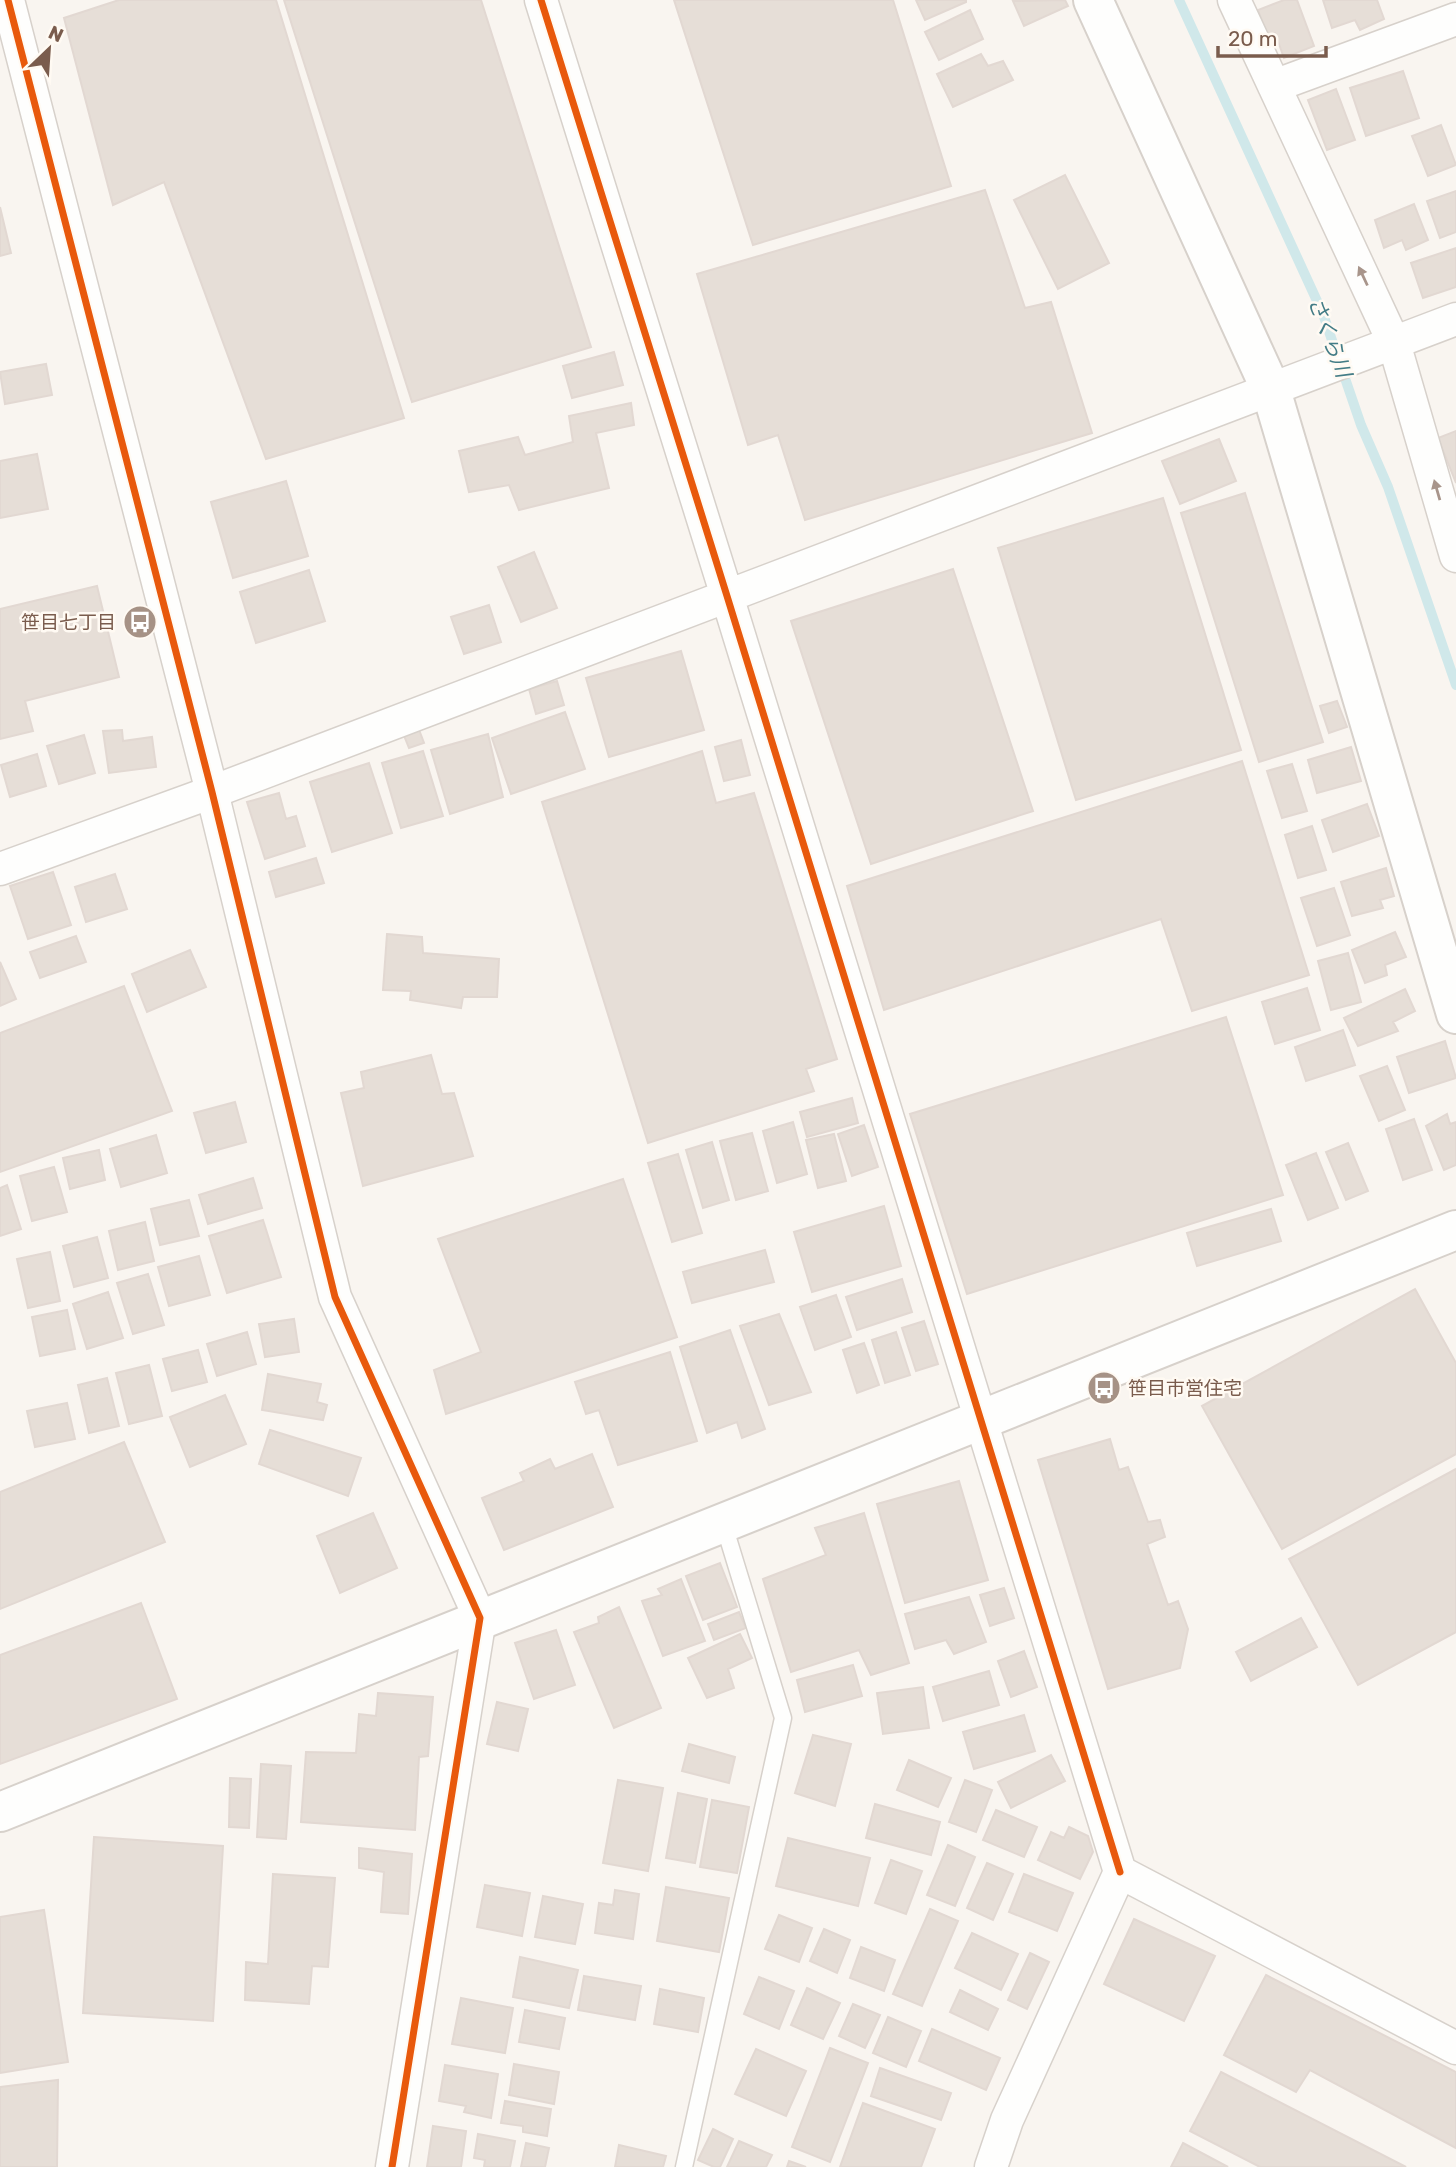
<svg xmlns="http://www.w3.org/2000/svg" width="1456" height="2167" font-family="Rubik,'Noto Sans JP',sans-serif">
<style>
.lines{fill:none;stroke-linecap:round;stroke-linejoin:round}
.stream{stroke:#d0e8ea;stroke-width:10}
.building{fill:#e6ded7;stroke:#e2d8d2;stroke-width:2}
.service-casing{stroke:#d7d1cb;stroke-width:19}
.minor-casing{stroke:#d7d1cb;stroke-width:35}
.tertiary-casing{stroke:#d7d1cb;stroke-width:42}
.service{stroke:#fefefd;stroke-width:16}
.minor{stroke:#fefefd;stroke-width:32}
.tertiary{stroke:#fefefd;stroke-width:38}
.cycleway-casing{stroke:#fffaf3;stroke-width:11}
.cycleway{stroke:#e8590c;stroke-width:7}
.oneway{fill:#a8958b}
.labels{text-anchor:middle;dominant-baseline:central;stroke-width:5;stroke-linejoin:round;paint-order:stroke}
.poi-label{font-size:19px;fill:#7a5c4d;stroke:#fffaf3;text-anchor:end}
.water-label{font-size:21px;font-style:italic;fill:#437c86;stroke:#fffaf3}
</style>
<rect width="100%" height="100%" fill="#f9f5f0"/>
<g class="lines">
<path class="stream" d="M1179,0L1323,314L1361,425L1388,487L1456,685"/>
</g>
<path class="building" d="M119,0H276L404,418L266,459L164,182L113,205L64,18Z
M284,0H481L591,347L412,402Z
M674,0H893L951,186L753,245Z
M916,0H966V2L925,20Z
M1065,0L1068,6L1024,26L1013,1Z
M1284,0H1297L1314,46L1284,58L1275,33L1267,35L1258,10Z
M1323,0H1377L1384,19L1360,30L1355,20L1332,28Z
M970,10L983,39L939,60L925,32Z
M981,54L988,66L1003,61L1013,80L953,107L937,74Z
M1403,71L1419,118L1366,136L1350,88Z
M1336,89L1355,140L1327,150L1308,100Z
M1441,125L1456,165L1428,176L1412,136Z
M1065,175L1109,263L1058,289L1014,200Z
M985,190L1025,308L1051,302L1092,433L805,520L778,435L748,445L697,274Z
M1456,191V232L1440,238L1427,201Z
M1414,204L1428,240L1406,250L1402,240L1384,248L1375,220Z
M0,207L11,253L0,256Z
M1456,248V287L1423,298L1411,263Z
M614,352L623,385L572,398L563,366Z
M46,364L52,395L5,404L0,372Z
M631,403L634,425L596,433L609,488L519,510L509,485L469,492L459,451L518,437L525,455L573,442L569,416Z
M1456,431V483L1438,438Z
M1219,439L1236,481L1180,504L1162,461Z
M37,454L48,509L0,518V461Z
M286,481L308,556L233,578L211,502Z
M1245,493L1323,742L1259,762L1181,513Z
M1163,498L1241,750L1076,800L998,548Z
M534,552L557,608L521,622L498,567Z
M953,569L1033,811L871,864L791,621Z
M309,570L325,621L256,643L240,592Z
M97,586L119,677L25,701L33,731L0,739V609Z
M489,605L501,642L464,654L451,617Z
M681,651L704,730L609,757L586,678Z
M557,681L564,705L536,714L529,689Z
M1337,701L1347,727L1329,733L1320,706Z
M565,712L585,769L511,794L492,738Z
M418,727L424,743L409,748L403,733Z
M122,730L123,741L152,737L156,767L109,773L103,731Z
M488,734L503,797L450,814L431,750Z
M84,735L95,773L59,784L47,746Z
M741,740L750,775L724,781L715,747Z
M1351,747L1361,781L1317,793L1308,760Z
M423,751L443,816L401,828L382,763Z
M702,751L716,803L754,793L837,1059L806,1069L814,1091L648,1143L542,802Z
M37,754L46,786L10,797L1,765Z
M1242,761L1309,975L1192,1011L1161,919L884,1010L847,886Z
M369,763L392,833L332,852L310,782Z
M1292,764L1307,811L1282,818L1267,771Z
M279,793L286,819L296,816L305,846L265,859L247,802Z
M1367,804L1379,836L1333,852L1322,820Z
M1312,826L1326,870L1298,878L1285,835Z
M316,858L324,883L276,897L269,872Z
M1386,868L1394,896L1380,900L1383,908L1352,916L1341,882Z
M53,872L71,925L28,939L10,886Z
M115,874L127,909L86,922L75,887Z
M1334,888L1350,935L1317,946L1301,898Z
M1395,932L1406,957L1385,965L1387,975L1365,983L1352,950Z
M387,934L422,937L423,953L499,959L497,997H463L461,1008L410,1000L411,991L383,990Z
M76,936L86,962L40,978L30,952Z
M190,950L206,987L147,1012L132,974Z
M1348,953L1361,1002L1331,1010L1318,961Z
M0,962L16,999L0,1006Z
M124,986L172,1111L0,1172V1033Z
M1307,988L1320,1030L1275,1044L1262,1002Z
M1405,989L1415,1011L1393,1022L1398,1031L1358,1046L1344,1018Z
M1226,1017L1283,1195L967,1294L910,1114Z
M1343,1030L1355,1065L1306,1081L1295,1047Z
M1445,1041L1456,1078L1409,1093L1397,1057Z
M431,1055L442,1094L454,1093L473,1156L363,1186L341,1093L364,1088L361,1072Z
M1387,1066L1405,1110L1379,1121L1360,1076Z
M852,1098L858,1123L807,1137L800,1112Z
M235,1102L246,1142L206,1153L194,1113Z
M1447,1114L1450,1124L1456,1122V1165L1444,1170L1426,1126Z
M1414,1119L1432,1170L1403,1180L1386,1129Z
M793,1122L807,1174L777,1183L763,1131Z
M864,1125L878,1167L852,1176L838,1134Z
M752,1133L768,1191L736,1200L720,1141Z
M834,1134L846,1181L818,1188L806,1140Z
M156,1135L167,1173L121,1187L110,1149Z
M712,1142L729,1200L703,1208L686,1150Z
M1348,1143L1368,1191L1346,1200L1326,1152Z
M99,1150L105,1180L70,1189L63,1158Z
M1316,1153L1338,1208L1308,1220L1286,1165Z
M678,1154L702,1233L672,1242L648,1163Z
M54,1167L67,1212L32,1221L20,1176Z
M253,1178L262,1208L208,1224L199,1195Z
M623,1179L677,1337L446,1414L434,1370L481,1352L438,1239Z
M7,1185L21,1229L0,1236V1188Z
M189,1200L199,1236L160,1245L151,1209Z
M884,1206L901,1266L812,1292L794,1232Z
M1271,1209L1281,1241L1197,1266L1187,1233Z
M263,1220L281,1277L227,1293L209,1236Z
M145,1222L154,1261L118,1270L109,1231Z
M97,1237L108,1278L74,1287L63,1246Z
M765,1250L774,1282L692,1303L683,1272Z
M50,1252L60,1301L28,1308L17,1259Z
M199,1256L210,1295L169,1306L158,1267Z
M148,1274L164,1325L133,1334L117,1283Z
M902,1279L912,1312L857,1330L846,1297Z
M1415,1289L1456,1363V1454L1282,1549L1202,1406Z
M108,1292L123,1338L87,1349L73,1304Z
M836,1295L851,1337L815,1350L800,1307Z
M67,1310L75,1349L40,1356L32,1317Z
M779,1314L811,1392L769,1405L740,1326Z
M294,1319L299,1352L265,1357L259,1324Z
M924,1321L938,1364L916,1371L902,1328Z
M730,1330L765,1429L742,1438L737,1422L707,1433L680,1347Z
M247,1332L256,1364L217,1376L207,1344Z
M896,1332L910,1375L885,1383L872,1340Z
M864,1343L879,1385L857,1393L843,1350Z
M198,1350L207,1382L172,1391L163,1359Z
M670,1352L697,1441L618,1465L599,1410L586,1414L575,1382Z
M149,1365L162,1416L129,1424L116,1373Z
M268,1374L321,1384L317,1402L327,1405L323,1420L262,1410Z
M107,1378L119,1426L89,1433L78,1385Z
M225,1395L246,1444L190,1467L170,1417Z
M67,1403L75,1439L35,1447L27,1411Z
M270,1430L361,1458L348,1496L259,1464Z
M1110,1439L1119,1470L1128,1467L1148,1522L1160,1520L1165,1537L1147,1544L1168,1605L1178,1601L1188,1629L1180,1668L1108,1689L1038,1460Z
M124,1442L165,1542L0,1609V1492Z
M592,1454L613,1507L504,1550L482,1498L524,1481L520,1473L550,1459L555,1469Z
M1456,1469V1632L1358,1685L1289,1559Z
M959,1481L988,1580L905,1603L877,1504Z
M373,1513L397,1568L340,1593L317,1536Z
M864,1513L909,1663L871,1675L859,1650L791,1672L763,1579L826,1555L815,1528Z
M720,1563L737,1607L703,1620L686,1576Z
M681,1579L705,1641L663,1656L642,1601L662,1595L658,1589Z
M1004,1588L1014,1618L990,1626L980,1595Z
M969,1597L986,1642L954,1654L946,1640L915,1649L905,1614Z
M141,1603L177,1699L0,1764V1655Z
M619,1607L661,1708L614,1728L574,1632L599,1623L598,1617Z
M739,1612L746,1628L714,1640L708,1624Z
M1301,1618L1317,1647L1251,1681L1236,1652Z
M556,1630L575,1685L534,1699L515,1643Z
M740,1634L752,1658L728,1669L734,1688L707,1698L688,1658Z
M1024,1651L1037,1687L1011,1697L998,1661Z
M853,1665L862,1696L805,1712L797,1680Z
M989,1671L999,1705L943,1721L933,1687Z
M923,1687L929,1728L883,1734L877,1693Z
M378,1693L433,1697L428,1756L419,1757L415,1830L301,1822L306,1752L356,1753L359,1714L376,1716Z
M497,1702L528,1709L518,1751L487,1744Z
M1024,1715L1035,1751L974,1769L963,1732Z
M813,1735L851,1744L835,1806L795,1793Z
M689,1744L735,1757L729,1783L682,1771Z
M1051,1755L1065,1781L1011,1808L998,1782Z
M909,1760L951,1778L938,1807L897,1790Z
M261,1764L291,1766L286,1839L257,1837Z
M230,1778L251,1779L249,1828L229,1827Z
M618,1780L663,1788L648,1871L603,1863Z
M965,1780L992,1790L976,1832L949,1822Z
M678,1793L707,1799L695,1863L666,1858Z
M712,1800L749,1807L737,1873L700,1867Z
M875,1804L940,1822L931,1855L866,1838Z
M996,1810L1037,1827L1024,1857L983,1840Z
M1069,1827L1088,1836L1093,1852L1080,1879L1038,1860L1051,1832L1064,1838Z
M94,1837L223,1846L213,2021L83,2013Z
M788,1838L870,1858L858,1906L776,1886Z
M948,1845L975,1857L955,1906L927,1895Z
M359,1848L412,1854L408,1914L381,1912L384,1872L359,1868Z
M891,1860L922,1871L906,1914L875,1903Z
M987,1863L1013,1874L993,1920L967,1908Z
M273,1874L335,1878L328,1967L312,1966L309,2004L245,2000L246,1962L268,1964Z
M1024,1874L1073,1893L1057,1931L1009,1912Z
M485,1885L530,1893L522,1936L477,1927Z
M666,1887L729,1898L719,1952L657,1941Z
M615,1890L639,1894L633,1939L595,1933L599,1903L613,1905Z
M543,1896L583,1904L575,1944L535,1937Z
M930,1909L958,1921L922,2006L893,1994Z
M44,1910L68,2062L0,2073V1917Z
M779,1915L812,1928L799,1962L765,1949Z
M1134,1919L1215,1956L1184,2021L1104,1984Z
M824,1929L850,1940L837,1973L810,1961Z
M972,1933L1018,1954L1001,1990L955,1968Z
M861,1947L895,1960L884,1991L850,1978Z
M1030,1953L1049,1962L1027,2009L1008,2000Z
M520,1957L578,1970L569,2008L513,1997Z
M1266,1975L1456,2072V2148L1310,2070L1296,2092L1224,2055Z
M584,1976L641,1986L635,2020L578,2010Z
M759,1977L794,1991L779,2029L744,2014Z
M807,1988L840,2003L823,2039L791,2025Z
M660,1989L704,1998L698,2032L654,2024Z
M960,1990L998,2009L988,2030L950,2012Z
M461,1998L513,2008L505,2053L452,2044Z
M853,2004L880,2015L865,2048L839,2036Z
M525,2010L565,2018L559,2049L519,2042Z
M888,2017L921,2031L906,2067L873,2053Z
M932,2029L1000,2058L986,2090L919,2061Z
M830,2048L868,2063L830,2162L792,2147Z
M756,2049L806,2071L786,2116L735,2094Z
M514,2064L559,2072L554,2104L509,2095Z
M445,2065L498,2074L491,2118L464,2112L466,2106L439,2101Z
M880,2068L951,2093L941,2120L871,2096Z
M1221,2072L1406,2167H1260L1190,2131Z
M58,2080L57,2167H0V2087Z
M505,2101L551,2109L547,2136L523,2132V2126L501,2123Z
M863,2103L935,2129L921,2167H840Z
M433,2126L466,2131L461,2167H427Z
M713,2129L733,2139L720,2167H714L698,2160Z
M478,2134L515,2141L510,2167H484L485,2160L474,2158Z
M739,2141L772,2155L766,2167H727Z
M526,2143L549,2148L545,2167H521Z
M1183,2143L1228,2167H1171Z
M619,2145L666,2156L663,2167H615Z
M789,2161L806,2167H787Z"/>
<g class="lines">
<defs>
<path id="service" d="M684,2167L783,1718L723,1522"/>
<path id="minor" d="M8,0L212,792L335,1297L480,1618L392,2167
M541,0L727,596L1120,1872
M1234,0L1394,343L1456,556
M1274,86L1456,19
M0,869L212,792L1456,319
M991,2167L1007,2120L1120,1872L1456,2048"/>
<path id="tertiary" d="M1093,0L1271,390L1456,1014
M0,1812L1456,1230"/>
</defs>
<use href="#service" class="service-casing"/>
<use href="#minor" class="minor-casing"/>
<use href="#tertiary" class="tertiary-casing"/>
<use href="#service" class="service"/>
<use href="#minor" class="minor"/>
<use href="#tertiary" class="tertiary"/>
<defs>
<path id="cycleway" d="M8,0L212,792L335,1297L480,1618L392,2167
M541,0L727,596L1120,1872"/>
</defs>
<use href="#cycleway" class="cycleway-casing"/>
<use href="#cycleway" class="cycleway"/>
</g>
<defs><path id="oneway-solid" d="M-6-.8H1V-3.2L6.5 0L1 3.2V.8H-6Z" transform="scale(1.75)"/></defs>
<g class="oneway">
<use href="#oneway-solid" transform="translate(1363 276) rotate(-115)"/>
<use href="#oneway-solid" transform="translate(1437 490) rotate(-106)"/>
</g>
<defs>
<symbol id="bus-disc" viewBox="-11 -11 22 22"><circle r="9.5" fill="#a69286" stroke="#fffaf3"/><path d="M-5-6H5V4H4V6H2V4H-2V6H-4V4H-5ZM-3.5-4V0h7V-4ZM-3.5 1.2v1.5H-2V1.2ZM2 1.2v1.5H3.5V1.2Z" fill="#fff"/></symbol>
</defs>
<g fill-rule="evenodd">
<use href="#bus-disc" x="121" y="603" width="38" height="38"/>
<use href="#bus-disc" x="1085" y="1369" width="38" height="38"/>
</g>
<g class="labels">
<g class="poi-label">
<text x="116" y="622">笹目七丁目</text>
<text x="1128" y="1388" text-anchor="start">笹目市営住宅</text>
</g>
<g class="water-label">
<text transform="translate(1330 337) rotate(69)">さくら川</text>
</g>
</g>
<g transform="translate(49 49) rotate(25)" stroke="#fffaf3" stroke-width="5" paint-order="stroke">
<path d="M0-5L12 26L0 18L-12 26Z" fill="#7a5c4d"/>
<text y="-10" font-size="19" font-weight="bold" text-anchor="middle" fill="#7a5c4d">N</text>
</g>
<path d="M1218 46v10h108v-10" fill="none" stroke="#7a5c4d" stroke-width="3.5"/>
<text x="1228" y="46" font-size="21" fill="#7a5c4d" stroke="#fffaf3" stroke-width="5" paint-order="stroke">20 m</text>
</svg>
